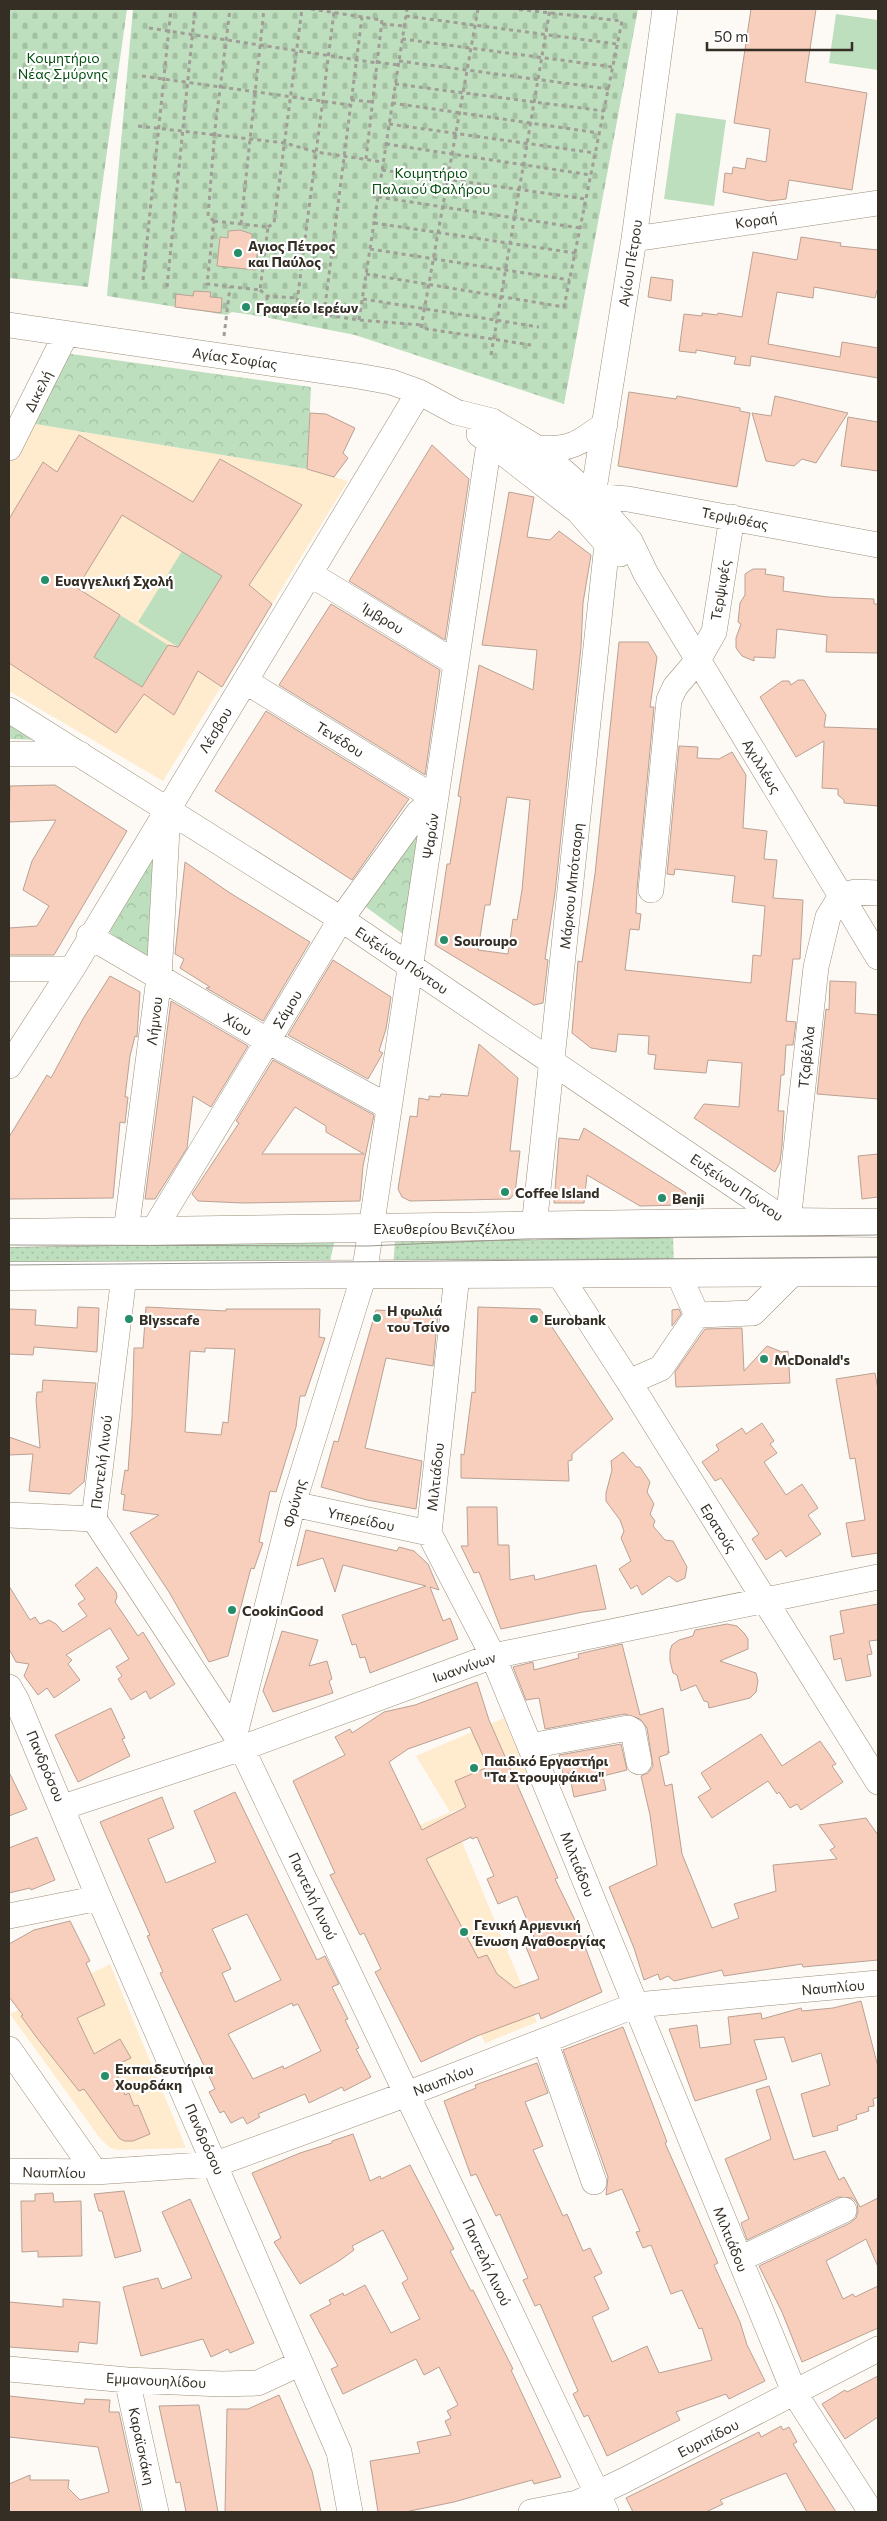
<svg xmlns="http://www.w3.org/2000/svg" width="887" height="2521" font-family="Commissioner,sans-serif">
<style>
.built{fill:#ffebcd}
.grass{fill:url(#grass-dots)}
.cemetery{fill:url(#cemetery-stones)}
.park{fill:url(#park-crowns)}
.garden{fill:#bedfbd}
.building{fill:#f7cfbc;stroke:#baa194;fill-rule:evenodd}
.lines{fill:none;stroke-linecap:round;stroke-linejoin:round}
.minor-casing{stroke:#9c8e79;stroke-width:26}
.major-casing{stroke:#9c8e79;stroke-width:29}
.path{stroke:#a19d97;stroke-width:3;stroke-dasharray:4 4;stroke-linecap:butt}
.minor{stroke:#fff;stroke-width:25}
.major{stroke:#fff;stroke-width:28}
.tram{stroke:#9b9790;stroke-width:1}
.poi-dot{fill:#268d69;stroke:#fff;stroke-width:2}
.labels{text-anchor:middle;dominant-baseline:central;stroke-width:4.5;stroke-linejoin:round;paint-order:stroke}
.park-label{font-size:14px;fill:#044f0f;stroke:#fff}
.street-label{font-size:14px;fill:#342e25;stroke:#fff}
.poi-label{font-size:14px;font-weight:bold;fill:#342e25;stroke:#fff;text-anchor:start}
</style>
<defs>
<pattern id="grass-dots" width="8" height="8" patternUnits="userSpaceOnUse" patternTransform="scale(1.25)"><rect width="8" height="8" fill="#bedfbd"/><path d="M2 2h.1M6 6h.1" fill="none" stroke="#a4c0a2" stroke-width="1.8" stroke-linecap="round"/></pattern>
<pattern id="cemetery-stones" width="16" height="16" patternUnits="userSpaceOnUse" patternTransform="scale(1.25)"><rect width="16" height="16" fill="#bedfbd"/><path d="M2 7V4a2 2 0 0 1 4 0v3zM10 15v-3a2 2 0 0 1 4 0v3z" fill="#a4c0a2"/></pattern>
<pattern id="park-crowns" width="20" height="18" patternUnits="userSpaceOnUse" patternTransform="scale(1.25)"><rect width="20" height="18" fill="#bedfbd"/><path d="M2 6a3 3 0 1 1 6 0M12 15a3 3 0 1 1 6 0" fill="none" stroke="#a4c0a2"/></pattern>
</defs>
<rect width="100%" height="100%" fill="#fdfaf6"/>
<path class="built" d="M29,423L307,469L348,481L163,781L9,691V462Z
M504,1718L530,1781L450,1813L537,2022L485,2043L383,1841L450,1812L416,1756Z
M110,1964L186,2148L117,2150L109,2147L99,2137L10,2014Z"/>
<path class="grass" d="M673,1235L674,1268L393,1269L395,1240Z
M9,1239H335L328,1270L9,1271Z"/>
<path class="cemetery" d="M9,9H127L88,287L9,278Z
M133,9H638L564,404L355,335L259,316L232,312L227,315L107,296Z"/>
<path class="park" d="M64,353L311,387L307,469L29,423Z
M9,719L45,740L9,739Z
M419,830L403,934L359,902Z
M161,846L148,961L108,931Z"/>
<path class="garden" d="M836,14L878,20V70L829,63Z
M676,113L726,120L714,206L664,199Z
M182,551L222,576L178,647L138,622Z
M120,615L168,645L142,687L94,657Z"/>
<path class="building" d="M751,9H816L805,82L867,93L852,190L789,180L786,199L770,201L723,192L725,173L732,174L733,167L745,169L747,158L766,162L770,129L734,123Z
M240,230L252,234V240L258,241L256,270L217,266L220,237L228,238V231Z
M801,237L841,243L840,246L878,250V287L875,298L814,287L813,298L777,292L768,344L840,357L842,342L878,348V378L751,356L750,366L734,364L736,357L696,350V353L679,351L684,314L702,316V313L717,315L718,313L742,317L753,252L797,260Z
M651,277L673,280L671,301L648,297Z
M194,291L211,292L210,297L222,298L221,313L175,307L176,294L193,296Z
M629,392L676,399L677,396L740,408V411L750,413L737,487L618,466Z
M775,396L848,413L816,463L802,459L794,466L766,461L752,413L771,416Z
M310,413L326,414L355,428L343,453L348,458L334,477L307,469Z
M848,417L878,422V471L841,466Z
M79,435L193,502L220,459L302,505L249,585L272,604L222,687L198,671L174,715L144,694L116,733L9,663V519L43,462L57,472ZM122,515L222,576L178,647L168,645L142,687L94,657L120,615L77,588Z
M432,445L469,479L445,640L349,581Z
M509,492L534,497L527,537L550,540L559,531L591,555L583,603L581,647L555,893L545,959L548,960L545,986L543,1003L534,1005L435,945L447,864H450L461,797L458,796L479,665L533,690L537,650L482,645ZM507,797L530,800L522,890L517,920L513,919L508,954L478,950L485,905H490Z
M753,569H766L765,574L784,577L783,591L828,597L874,599V604H878V653L826,652L827,635L777,629L775,658L754,657V661L742,656L736,648V638L741,624L738,622L740,603L745,595V574Z
M331,604L440,670L425,775L279,685Z
M619,642H648L657,657L650,707H654L637,889L636,913L641,914L639,930L630,929L625,970L751,983L753,955L761,956L765,906L732,902L735,876L675,869L674,875L667,874L679,746L698,747L697,758L719,759L732,752L746,775L743,828L767,831L764,859L777,860L773,898L803,900L800,959H793L786,1021L796,1022L793,1045H786L784,1075H781L778,1111H784L782,1146L780,1162L775,1172L694,1118L704,1104L739,1107L742,1063L708,1060L706,1073L654,1069L656,1055L648,1054L649,1036L618,1034L616,1052L591,1048L572,1033L578,961L582,962L595,874Z
M798,680H804L826,715L824,727L878,729V806L844,803V800L838,795V789L822,788L824,741L796,757L760,697L782,681H789L791,685Z
M266,711L409,799L352,880L215,791Z
M55,785L127,831L54,955H9V928L37,926L49,906L23,890L32,861L56,820L9,822L10,786Z
M185,862L230,893L310,942L263,1021L206,988L210,987L180,968L184,959L175,954Z
M333,960L391,997L386,1029L379,1051L383,1053L368,1079L288,1035Z
M110,976L140,992L137,1037L135,1036L130,1056L125,1097H128L125,1123L120,1122L113,1198L9,1199V1137L47,1075L51,1078L84,1017Z
M830,981L856,982L855,1013L878,1015V1099L817,1094L826,1009L829,1010Z
M171,1001L248,1046L211,1107L193,1096L187,1148L155,1199H145Z
M479,1044L518,1078L510,1151H520L515,1193L510,1199L410,1201L402,1197L398,1189L410,1116L417,1117L419,1098L429,1100V1096L440,1097L441,1094L468,1096Z
M273,1060L374,1115L363,1166L360,1201L243,1203L198,1201L192,1194L239,1123L236,1121ZM295,1107L326,1126V1132L364,1154H262Z
M584,1128L686,1193L682,1205L640,1206L587,1175L584,1203H554L559,1138L579,1140Z
M878,1154V1197L862,1199L858,1156Z
M78,1307L99,1308L97,1352L34,1347L33,1355L9,1354V1309L36,1310L35,1325L77,1328Z
M146,1307L226,1311V1309H320L319,1337L325,1338L305,1396H300L296,1427L276,1492L270,1491L259,1542L263,1543L254,1569L251,1568L228,1656L209,1662L169,1592L130,1533L159,1515L123,1510L125,1495L121,1494L125,1470L128,1471L132,1417L134,1348H143ZM205,1348L235,1349L228,1423L223,1422L221,1435L185,1432L190,1351L205,1352Z
M478,1307L540,1309L613,1419L572,1454V1460L568,1461L569,1481L461,1478V1454L464,1455L472,1392L475,1393Z
M679,1309L681,1314L672,1326V1310Z
M376,1310L438,1313L433,1366L386,1358L365,1448L422,1461L416,1509L367,1500L321,1487L334,1441L338,1442Z
M742,1328L744,1371L767,1346L782,1352L788,1351L790,1383L676,1387L675,1372L705,1329Z
M875,1373L878,1390V1553L852,1557L846,1523L865,1520L855,1458L850,1459L836,1379Z
M43,1380L96,1383L84,1482L70,1494L29,1491L33,1454L9,1455V1437L40,1448L36,1400L37,1392H42Z
M762,1423L774,1441L770,1444L777,1453L764,1462L786,1495L802,1484L818,1508L808,1515L821,1534L786,1557L781,1550L766,1560L752,1539L759,1534L721,1478L715,1481L702,1462L719,1450L716,1445L742,1428L746,1434Z
M623,1452L636,1467H640L650,1482L647,1492L654,1504L650,1514L655,1521L653,1526L665,1540L673,1541L687,1567L685,1578L677,1582L669,1576L642,1595L637,1585L631,1589L619,1569L631,1561L621,1538L624,1531L620,1520L606,1501V1493L612,1470L611,1461Z
M467,1507H497L498,1545H509L510,1580L534,1575L535,1580L596,1565L606,1609L583,1612L501,1629L479,1572L474,1573L461,1546H468Z
M306,1530L397,1551L399,1547L414,1551L428,1564L439,1590L430,1587L443,1621L450,1618L458,1639L370,1673L365,1657L360,1658L356,1644L352,1645L342,1615L426,1586L343,1565L335,1592L323,1558L297,1566Z
M97,1567L116,1592L117,1597L115,1602L138,1636L143,1632L175,1684L150,1699L146,1691L131,1700L118,1679L122,1676L116,1667L129,1659L110,1628L66,1655L72,1660L68,1664L80,1680L54,1698L47,1688L38,1695L24,1676L29,1664L16,1662L9,1649V1586L30,1620L35,1617L40,1624L49,1620L56,1624L63,1632L87,1616L78,1604L85,1599L75,1585Z
M878,1604V1640L869,1641L872,1654L867,1655L871,1676L846,1681L841,1658L834,1660L830,1636L844,1633L840,1611Z
M727,1624L737,1626L744,1633L748,1639V1649L720,1661L756,1673L758,1681L756,1692L750,1698L709,1708L708,1702L704,1701L696,1685L681,1691L677,1675L673,1673L670,1661V1651L672,1645L679,1640L693,1636L695,1630Z
M282,1631L318,1640L309,1666L327,1661L332,1679L329,1681L333,1693L273,1712L263,1691Z
M622,1644L640,1715L663,1708L669,1753L668,1751V1754L659,1757L665,1786L672,1784L682,1854L712,1928L739,1918L734,1904L776,1891L773,1865L837,1859L830,1850L835,1847L819,1825L866,1818L878,1835V1960L803,1967L802,1964L724,1976L722,1970L674,1981L668,1976L660,1980L658,1974L644,1980L634,1948L609,1887L657,1865L650,1815L641,1776L648,1773L653,1766L647,1728L640,1719L625,1714L545,1729L539,1698L526,1700L513,1667L533,1662L534,1670L579,1658L578,1654Z
M477,1682L489,1720L558,1878L555,1879L575,1920L602,1992L541,2019L539,2013L477,2036L421,2062L375,1972L381,1969L364,1933L360,1935L330,1875L335,1873L293,1781L345,1755L335,1737L350,1729L352,1733L384,1712L415,1705ZM470,1727L488,1767L455,1781L466,1807L422,1830L389,1762L408,1749ZM471,1837L472,1839L477,1837L494,1876L487,1879L498,1904L517,1896L534,1937L524,1942L539,1979L515,1988L497,1974L487,1955L478,1958L426,1859Z
M111,1708L125,1738L122,1739L130,1756L78,1782L55,1735Z
M761,1734L782,1766L820,1741L836,1764L832,1766L843,1782L801,1810L797,1804L790,1808L779,1792L777,1794L768,1781L712,1818L698,1797L711,1789L701,1773Z
M621,1744L627,1770L603,1776L606,1790L574,1797L569,1773L563,1774L559,1755Z
M9,1772L27,1809L9,1816Z
M235,1792L317,1960L325,1956L339,1984L332,1987L348,2019L345,2020L359,2048L356,2049L371,2077L344,2091L342,2087L309,2103L305,2094L258,2114L260,2117L247,2124L243,2117L231,2123L224,2111L220,2113L209,2092L215,2089L160,1973L163,1972L147,1936L150,1935L100,1822L162,1797L174,1828L148,1839L166,1883L216,1862L194,1811ZM247,1914L281,1980L235,2002L222,1973L231,1969L212,1929ZM292,2003L293,2006L298,2004L321,2051L284,2069L283,2066L253,2079L228,2034Z
M37,1837L55,1880L31,1890L30,1888L9,1893V1848Z
M70,1921L90,1961L86,1963L105,2005L77,2018L94,2054L120,2039L131,2058L114,2066L125,2095L129,2093L134,2106L138,2105L150,2134L133,2141H124L119,2138L84,2089L79,2091L37,2038L21,2016L23,2015L9,1997V1944L34,1930Z
M861,2001L878,2067V2097L873,2099L874,2106L868,2107L869,2111L856,2115L857,2119L837,2126L838,2130L813,2137L801,2094L830,2085L821,2053L792,2062L784,2037L754,2040L767,2079L695,2101L669,2029L697,2025L700,2048L731,2044L728,2017L761,2013L762,2019L801,2008L802,2011L833,2008Z
M623,2027L667,2142L665,2143L718,2263L714,2265L740,2322L747,2345L765,2381L729,2399L726,2394L676,2412L680,2420L607,2456L588,2415L584,2417L573,2394L578,2391L540,2304L535,2306L523,2280L528,2278L500,2214L496,2216L476,2174L471,2176L444,2101L476,2088L475,2085L537,2063L548,2093L525,2102L543,2146L533,2150L563,2216L567,2214L583,2251L590,2248L602,2273L594,2277L609,2309L592,2317L612,2362L647,2346L659,2373L712,2360L702,2328L699,2329L682,2290L671,2294L651,2245L643,2248L636,2232L640,2231L622,2189L606,2195L608,2177L563,2050Z
M769,2086L794,2160L825,2151L839,2180L844,2177L860,2207L878,2198V2267L866,2239L826,2261L843,2299L853,2294L855,2297L878,2286V2328L802,2362L782,2312L759,2266L850,2223L856,2218L858,2211L857,2203L852,2198L838,2197L747,2240L741,2223L749,2219L725,2159L771,2139L756,2090Z
M353,2134L370,2181L380,2176L381,2179L410,2165L454,2249L450,2251L471,2291L473,2290L513,2369L511,2370L561,2477L534,2484L532,2480L454,2502L405,2512H378L370,2461L420,2453L417,2442L451,2435L445,2421L451,2418L447,2411L458,2405L439,2367L424,2375L416,2359L343,2394L331,2369L338,2366L310,2315L331,2304L329,2300L343,2293L344,2296L365,2285L391,2333L420,2319L402,2283L408,2279L383,2230L352,2246L354,2250L339,2261L300,2284L274,2242L281,2238L252,2173L300,2153L332,2143V2141Z
M124,2191L141,2251L115,2258L102,2211H99L94,2194Z
M53,2193L54,2202L81,2201L82,2256L38,2257V2251L22,2252L21,2201H35V2194Z
M190,2199L254,2343L230,2353L228,2349L211,2357L203,2339L141,2356L123,2287L158,2278L162,2289L192,2278L162,2212Z
M63,2299L100,2302L97,2344L79,2342L78,2352L9,2347V2302L63,2307Z
M878,2376V2417L845,2439L822,2404L845,2390L847,2392Z
M279,2395L312,2471L321,2512H225L227,2409H248Z
M9,2396L84,2404L85,2399L110,2400L109,2412H119L141,2512H9V2484L30,2475V2480H69L68,2488L80,2500L109,2492L98,2447L9,2437Z
M199,2405L218,2512H186L180,2482L176,2483L159,2406Z
M781,2426L783,2430L789,2427L797,2442L793,2444L836,2512H807L786,2473L720,2500L723,2504L706,2512H633L626,2498L759,2432L761,2437Z"/>
<g class="lines">
<defs>
<path id="minor" d="M634,239L878,203
M9,325L358,376L391,382L419,392L456,412L492,421L537,448L591,496L630,541L646,574L878,957
M479,434L578,511L607,544L620,554
M9,448L66,334
M537,448C570,451 580,443 605,424
M591,496L628,499L878,545
M578,511L591,496L595,483L634,239L665,9
M310,574L456,663
M9,710L341,919L788,1222L816,967L828,917L841,896
M9,754H80
M651,890L669,700L675,687L698,660L714,632L732,517
M841,896L855,892L878,893
M89,936L268,1041L389,1107
M9,969H72
M9,1066L72,969L419,392
M534,1227L607,544
M153,1231L341,919L418,813L435,798L245,681
M126,1232L159,978L168,811
M678,1273L697,1315L753,1313L793,1273
M559,1274L629,1382L878,1782
M457,1275L429,1533L493,1656L795,2394L871,2512
M124,1276L94,1519L235,1734L606,2512
M629,1382L661,1368L697,1315
M293,1504L429,1533
M9,1515L94,1519
M9,1687L17,1701L99,1898L339,2452L350,2512
M235,1734L293,1504L364,1275L489,444
M530,1746L628,1728L633,1731L639,1762
M63,1807L242,1748L493,1656L878,1577
M9,1916L99,1898
M545,2041L594,2182
M9,2049L95,2172
M9,2171L95,2172L216,2164L407,2094L636,2005L878,1983
M740,2259L844,2210
M9,2369L127,2380L222,2384L258,2383L299,2364
M127,2380L156,2512
M531,2512L577,2503L625,2480L878,2349"/>
<path id="major" d="M9,1233L788,1222L878,1223
M9,1276L878,1272"/>
</defs>
<use href="#minor" class="minor-casing"/>
<use href="#major" class="major-casing"/>
<path class="path" d="M311,9L382,20L366,159
M478,9L421,328L531,345
M406,16L617,44
M382,24L404,26
M149,28L377,63
M402,39L613,67
M399,61L609,89
M377,62L398,65
M142,76L350,105
M395,84L604,111
M351,100L373,102
M392,103L599,133
M389,124L595,153
M138,126L285,143L316,152L383,162
M386,144L591,175
M382,170L586,199
M378,197L580,228
M214,221L268,227L260,290L207,284Z
M214,221L208,216L215,129L230,9
M374,223L575,253
M241,224L264,9
M268,227L274,223L302,9
M370,249L570,280
M366,274L564,307L622,21L515,9
M143,280L171,9
M167,287L195,9
M260,290L267,296L296,298
M267,296V306L359,320L422,325
M363,299L539,327
M296,310L334,12
M324,314L362,17
M359,320L407,9
M224,336L230,287
M491,355L550,9"/>
<use href="#minor" class="minor"/>
<use href="#major" class="major"/>
<path class="tram" d="M9,1245L368,1246L525,1239L878,1235
M9,1265L878,1257"/>
</g>
<g class="poi-dot">
<circle cx="238" cy="253" r="5"/>
<circle cx="246" cy="307" r="5"/>
<circle cx="45" cy="580" r="5"/>
<circle cx="444" cy="940" r="5"/>
<circle cx="505" cy="1192" r="5"/>
<circle cx="662" cy="1198" r="5"/>
<circle cx="377" cy="1318" r="5"/>
<circle cx="129" cy="1319" r="5"/>
<circle cx="534" cy="1319" r="5"/>
<circle cx="764" cy="1359" r="5"/>
<circle cx="232" cy="1610" r="5"/>
<circle cx="474" cy="1768" r="5"/>
<circle cx="464" cy="1932" r="5"/>
<circle cx="105" cy="2076" r="5"/>
</g>
<g class="labels">
<g class="park-label">
<text x="63" y="57">Κοιμητήριο<tspan x="63" dy="16">Νέας Σμύρνης</tspan></text>
<text x="431" y="172">Κοιμητήριο<tspan x="431" dy="16">Παλαιού Φαλήρου</tspan></text>
</g>
<g class="street-label">
<text transform="translate(756 220) rotate(-9)">Κοραή</text>
<text transform="translate(630 263) rotate(-81)">Αγίου Πέτρου</text>
<text transform="translate(235 358) rotate(8)">Αγίας Σοφίας</text>
<text transform="translate(38 391) rotate(-63)">Δικελή</text>
<text transform="translate(735 518) rotate(11)">Τερψιθέας</text>
<text transform="translate(720 590) rotate(-81)">Τερψιφές</text>
<text transform="translate(383 618) rotate(31)">Ίμβρου</text>
<text transform="translate(215 730) rotate(-59)">Λέσβου</text>
<text transform="translate(340 739) rotate(32)">Τενέδου</text>
<text transform="translate(762 766) rotate(59)">Αχιλλέως</text>
<text transform="translate(430 836) rotate(-82)">Ψαρών</text>
<text transform="translate(571 886) rotate(-84)">Μάρκου Μπότσαρη</text>
<text transform="translate(402 960) rotate(34)">Ευξείνου Πόντου</text>
<text transform="translate(287 1009) rotate(-59)">Σάμου</text>
<text transform="translate(154 1021) rotate(-83)">Λήμνου</text>
<text transform="translate(238 1024) rotate(30)">Χίου</text>
<text transform="translate(806 1057) rotate(-84)">Τζαβέλλα</text>
<text transform="translate(737 1187) rotate(34)">Ευξείνου Πόντου</text>
<text x="444" y="1228">Ελευθερίου Βενιζέλου</text>
<text transform="translate(101 1462) rotate(-83)">Παντελή Λινού</text>
<text transform="translate(435 1477) rotate(-84)">Μιλτιάδου</text>
<text transform="translate(294 1503) rotate(-74)">Φρύνης</text>
<text transform="translate(361 1519) rotate(12)">Υπερείδου</text>
<text transform="translate(719 1528) rotate(58)">Ερατούς</text>
<text transform="translate(464 1667) rotate(-19)">Ιωαννίνων</text>
<text transform="translate(46 1766) rotate(67)">Πανδρόσου</text>
<text transform="translate(578 1864) rotate(68)">Μιλτιάδου</text>
<text transform="translate(313 1896) rotate(65)">Παντελή Λινού</text>
<text transform="translate(833 1987) rotate(-5)">Ναυπλίου</text>
<text transform="translate(443 2080) rotate(-21)">Ναυπλίου</text>
<text transform="translate(205 2139) rotate(66)">Πανδρόσου</text>
<text transform="translate(54 2172) rotate(1)">Ναυπλίου</text>
<text transform="translate(731 2239) rotate(68)">Μιλτιάδου</text>
<text transform="translate(487 2262) rotate(65)">Παντελή Λινού</text>
<text transform="translate(156 2380) rotate(3)">Εμμανουηλίδου</text>
<text transform="translate(708 2438) rotate(-27)">Ευριπίδου</text>
<text transform="translate(142 2446) rotate(78)">Καραϊσκάκη</text>
</g>
<g class="poi-label">
<text x="248" y="245">Αγιος Πέτρος<tspan x="248" dy="16">και Παύλος</tspan></text>
<text x="256" y="307">Γραφείο Ιερέων</text>
<text x="55" y="580">Ευαγγελική Σχολή</text>
<text x="454" y="940">Souroupo</text>
<text x="515" y="1192">Coffee Island</text>
<text x="672" y="1198">Benji</text>
<text x="387" y="1310">Η φωλιά<tspan x="387" dy="16">του Τσίνο</tspan></text>
<text x="139" y="1319">Blysscafe</text>
<text x="544" y="1319">Eurobank</text>
<text x="774" y="1359">McDonald's</text>
<text x="242" y="1610">CookinGood</text>
<text x="484" y="1760">Παιδικό Εργαστήρι<tspan x="484" dy="16">"Τα Στρουμφάκια"</tspan></text>
<text x="474" y="1924">Γενική Αρμενική<tspan x="474" dy="16">Ένωση Αγαθοεργίας</tspan></text>
<text x="115" y="2068">Εκπαιδευτήρια<tspan x="115" dy="16">Χουρδάκη</tspan></text>
</g>
</g>
<rect width="887" height="2521" fill="none" stroke="#342e25" stroke-width="20"/>
<path d="M707 42v8h145v-8" fill="none" stroke="#342e25" stroke-width="2.5"/>
<text x="714" y="42" font-size="15" fill="#342e25" stroke="#ffffff" stroke-width="4" paint-order="stroke">50 m</text>
</svg>
